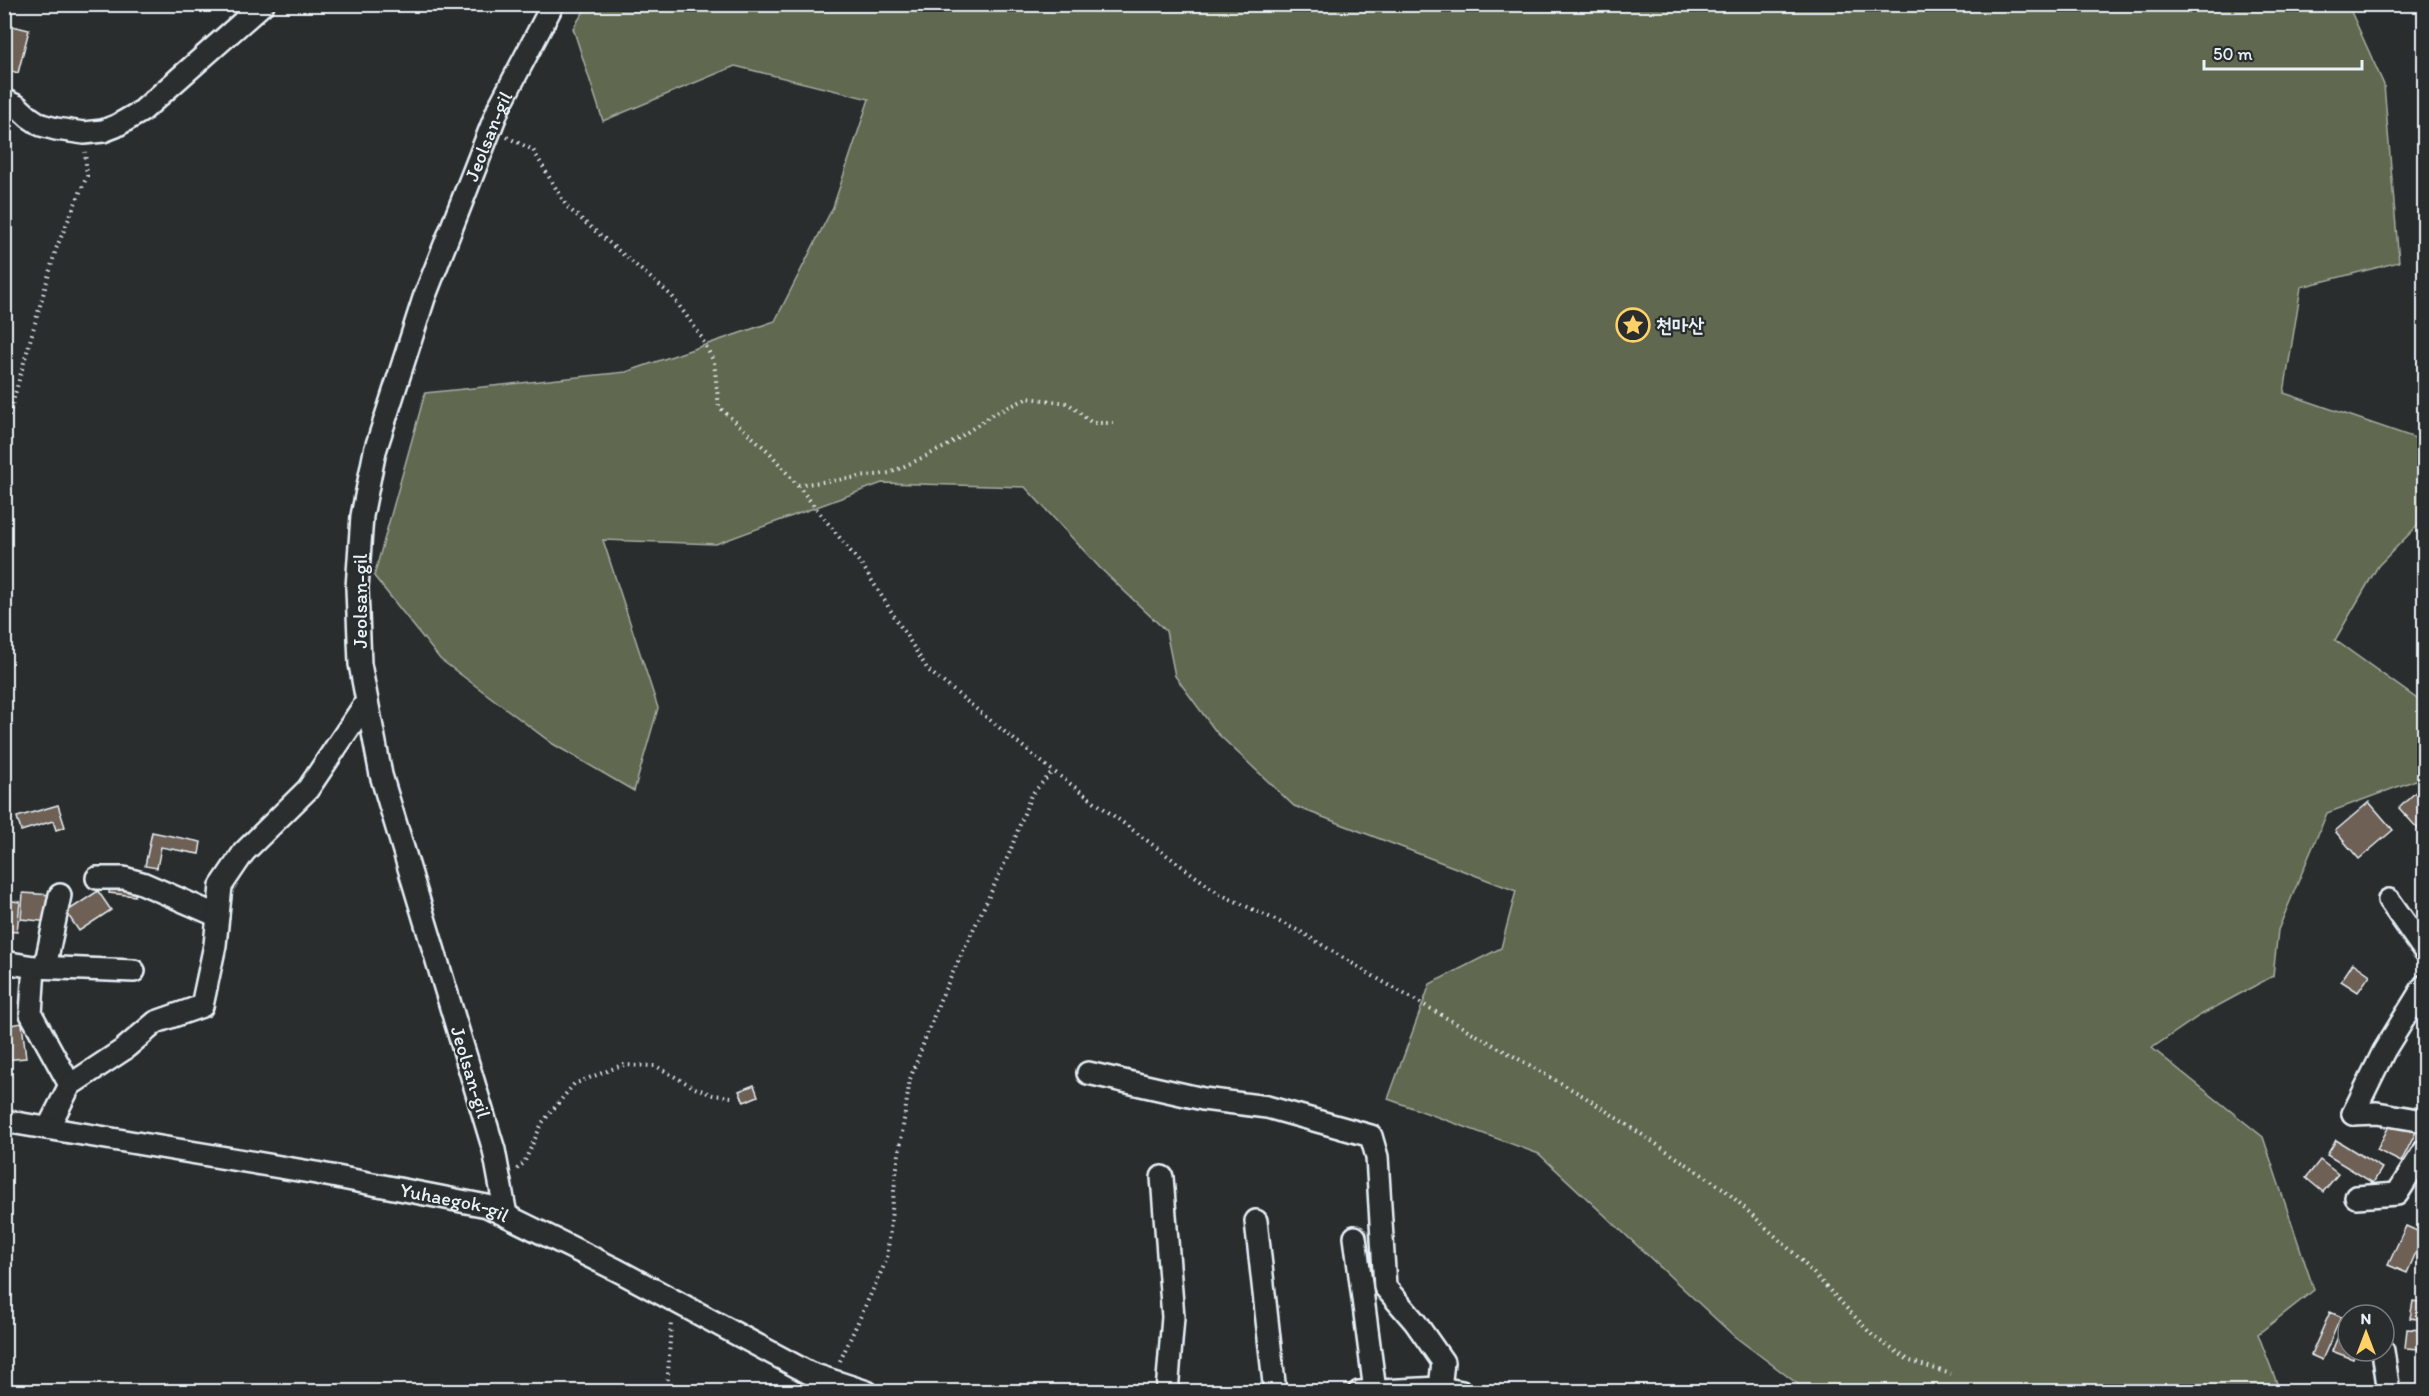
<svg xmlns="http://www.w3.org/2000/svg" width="2429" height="1396" font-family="Itim,'Poor Story',sans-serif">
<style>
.green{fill:#61694f;stroke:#a4ada4;stroke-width:1.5}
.building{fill:#6e6154;stroke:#e8f1f8;stroke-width:1.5}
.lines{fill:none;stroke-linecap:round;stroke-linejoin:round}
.minor-casing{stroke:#e8f1f8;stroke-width:26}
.path{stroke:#e8f1f8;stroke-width:4;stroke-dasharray:1.5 4.5;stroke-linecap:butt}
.minor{stroke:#2a2d2e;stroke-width:21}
.labels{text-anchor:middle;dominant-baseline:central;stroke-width:4.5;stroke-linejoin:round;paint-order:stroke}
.street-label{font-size:20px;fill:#e8f1f8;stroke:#2a2d2e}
.poi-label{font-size:20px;font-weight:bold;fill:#e8f1f8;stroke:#2a2d2e;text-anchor:start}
</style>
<rect width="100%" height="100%" fill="#2a2d2e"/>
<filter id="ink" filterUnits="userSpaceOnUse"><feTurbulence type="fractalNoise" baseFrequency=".0167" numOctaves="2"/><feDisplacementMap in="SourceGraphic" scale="12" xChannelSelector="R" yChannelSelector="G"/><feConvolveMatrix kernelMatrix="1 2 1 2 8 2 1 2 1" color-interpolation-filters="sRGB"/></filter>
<g filter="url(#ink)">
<path class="green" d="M588,5H2348L2384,85L2399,262L2301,287L2284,393L2424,441V519L2378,566L2335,640L2424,704V777L2327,813L2278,930L2273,976L2199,1016L2152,1048L2263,1137L2314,1290L2258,1334L2280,1391H1807L1734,1336L1539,1154L1388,1099L1430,984L1501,948L1516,891L1294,806L1217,733L1175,676L1166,631L1100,568L1025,487L882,483L716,544L603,540L658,708L634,791L553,744L440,659L374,576L425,393L626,372L775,321L833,207L869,99L735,66L603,121L573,28Z"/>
<path class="building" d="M4,24L29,30L18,73L4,69Z
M2424,784V825L2419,830L2399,808Z
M10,796L12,812L4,813V797Z
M2369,802L2393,830L2359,859L2335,831Z
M58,805L65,827L56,830L53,821L21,831L17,817Z
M152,832L201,842L199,854L161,847L157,868L145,866Z
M110,882L137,886L135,896L109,893Z
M98,891L111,910L79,931L66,912Z
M23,893L52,895L50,922L21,919Z
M6,900L20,902L17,932L4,931Z
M2353,963L2370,975L2358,992L2341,981Z
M22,1023L26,1058L4,1060V1026Z
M754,1085L758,1096L744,1102L739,1091Z
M2392,1120L2416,1132L2401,1162L2377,1150Z
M2336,1140L2382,1168L2373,1183L2327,1155Z
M2320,1160L2338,1174L2323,1192L2306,1178Z
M2406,1226L2424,1234L2407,1273L2388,1265Z
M2413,1301L2424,1303V1320L2410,1318Z
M2330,1312L2341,1317L2322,1360L2311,1355Z
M2346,1317L2348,1318V1351H2356L2353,1359L2332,1351Z
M2407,1329L2423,1330L2421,1349L2405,1348Z"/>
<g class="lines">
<defs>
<g id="minor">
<path d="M4,100L17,106L29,117L41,125L56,129L84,133L103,131L116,126L142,111L263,4"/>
<path d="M97,878H124L142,883L218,916"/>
<path d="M2389,900L2424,950"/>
<path d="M4,962L34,967L31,1014L70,1085L48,1128"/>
<path d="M34,967L134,971"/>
<path d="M45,967L60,895"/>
<path d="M1088,1073L1203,1099L1267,1107L1371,1136L1377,1157L1385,1287L1415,1322L1443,1362L1440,1388"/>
<path d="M70,1085L123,1050L156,1022L202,1006L215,945L221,886L244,852L308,789L367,701"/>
<path d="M2353,1114L2384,1051L2424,986"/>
<path d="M2353,1114L2377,1113L2424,1121"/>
<path id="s1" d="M4,1121L316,1173L487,1206L617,1270L809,1373L867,1392"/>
<path d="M1162,1177L1173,1317L1167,1392"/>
<path d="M2356,1197L2397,1194L2424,1151"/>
<path id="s2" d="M506,1215L494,1150L381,775L360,664L357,588L362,516L375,451L424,298L499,107L553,4"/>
<path d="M1256,1221L1275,1392"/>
<path d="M1355,1237L1375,1391"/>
<path d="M2383,1351L2389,1392"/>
<path d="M1359,1392L1440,1388L1462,1392"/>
</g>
</defs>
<use href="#minor" class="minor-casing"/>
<path class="path" d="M507,137L533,150L567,207L672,296L699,333L714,362L719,407L770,453L803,492L864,568L928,670L1053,771L1218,893L1301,932L1373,976L1585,1097L1724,1189L1799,1258L1874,1337L1910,1361L1951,1374
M4,433L56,249L87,176L85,152
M798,485L890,473L947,446L992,415L1028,398L1068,403L1092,423H1113
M517,1169L524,1163L542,1123L574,1084L622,1065L656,1066L695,1088L713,1095L732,1097
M840,1361L887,1259L895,1181L910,1079L940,1000L1009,854L1031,795L1053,771
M667,1392L671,1322"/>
<use href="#minor" class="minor"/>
</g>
</g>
<defs>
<symbol id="sight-ring" viewBox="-11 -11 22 22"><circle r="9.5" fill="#2a2d2e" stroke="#ffd166" stroke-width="1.5"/><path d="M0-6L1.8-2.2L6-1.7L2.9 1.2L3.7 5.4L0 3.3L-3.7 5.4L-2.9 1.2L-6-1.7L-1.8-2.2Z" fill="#ffd166"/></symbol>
</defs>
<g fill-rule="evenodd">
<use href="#sight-ring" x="1614" y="306" width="38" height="38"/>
</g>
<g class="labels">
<g class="street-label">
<text stroke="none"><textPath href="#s2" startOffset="1120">Jeolsan-gil</textPath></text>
<text transform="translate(360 601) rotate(-90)">Jeolsan-gil</text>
<text transform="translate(471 1072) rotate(73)">Jeolsan-gil</text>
<text stroke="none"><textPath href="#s1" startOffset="458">Yuhaegok-gil</textPath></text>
</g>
<g class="poi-label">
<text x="1656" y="325">천마산</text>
</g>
</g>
<rect width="2429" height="1396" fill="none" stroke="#2a2d2e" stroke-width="24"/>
<rect x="12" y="12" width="2405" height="1372" fill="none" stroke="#e8f1f8" stroke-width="2" filter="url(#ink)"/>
<g transform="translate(2366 1333)"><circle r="28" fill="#2a2d2e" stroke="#767b7f" stroke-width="1.5"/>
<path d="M0-4.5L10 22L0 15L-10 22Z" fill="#ffd166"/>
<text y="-9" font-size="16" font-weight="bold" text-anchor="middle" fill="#e8f1f8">N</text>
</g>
<path d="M2204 60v9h158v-9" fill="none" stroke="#e8f1f8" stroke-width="3"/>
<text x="2213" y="60" font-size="18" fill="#e8f1f8" stroke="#2a2d2e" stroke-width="4.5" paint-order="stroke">50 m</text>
</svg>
